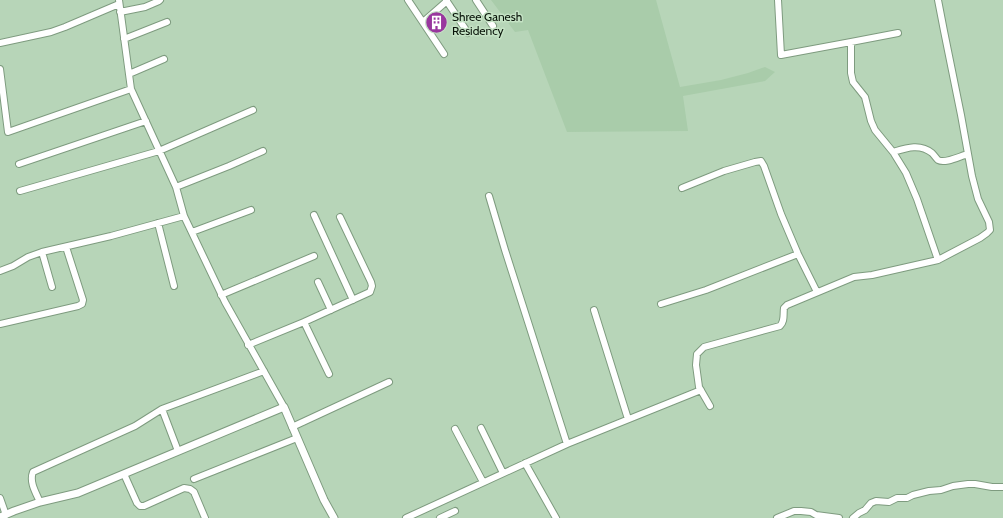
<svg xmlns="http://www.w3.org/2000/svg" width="1003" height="518" font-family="Cabin,sans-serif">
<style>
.built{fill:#a9ccaa}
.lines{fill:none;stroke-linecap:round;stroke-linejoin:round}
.minor-casing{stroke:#7e9b7f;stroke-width:8}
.tertiary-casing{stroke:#7e9b7f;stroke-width:9}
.minor{stroke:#fff;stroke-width:6}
.tertiary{stroke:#fff;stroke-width:7}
.labels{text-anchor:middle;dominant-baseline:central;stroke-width:3;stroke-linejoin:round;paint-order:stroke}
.poi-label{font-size:12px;fill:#081309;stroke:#c4e2c4;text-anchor:start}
</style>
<rect width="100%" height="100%" fill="#b7d5b8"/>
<path class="built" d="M491,0H656L680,87L721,80L748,73L765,67L775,72L765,81L683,96L688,131L567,132L528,30L515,32Z"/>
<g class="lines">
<defs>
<path id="minor" d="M119,0L131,89L176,187L184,216L225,302L284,407
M408,0L444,54
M446,0L468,33
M476,0L493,26
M778,0L781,55L851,42L898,33
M120,12L145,7L159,1L160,0
M423,22L447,1
M124,39L167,22
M851,42V73L853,82L865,97L871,121L875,130L893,152L906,173L917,199L938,260
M0,43L51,32L65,27L119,4
M0,69L8,132L131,89
M129,74L164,59
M893,152C906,148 920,143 932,153C934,155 936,158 938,160C945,164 960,156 968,154
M19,164L146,121
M176,187L229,166L263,151
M682,188L724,171L755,162L761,161L764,166L781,214L798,254L817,292
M20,191L159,151L253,110
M489,196L505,250L567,444
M314,215L353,300
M158,223L174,286
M192,232L251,210
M42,252L52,287
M0,271L13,266L28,257L42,252L111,236L184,216
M318,282L331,310
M221,295L314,256
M661,304L706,290L798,254
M594,310L628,419
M304,322L329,374
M0,324L78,306L82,304L83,300L66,247
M248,345L304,322L370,292L372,286L371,282L340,217
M710,406L699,387L696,365L697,354L704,347L780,326C785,321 783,315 784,308L787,305L854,277L872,275L938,260L980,238L987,233L990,230L989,222L978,199L972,176L961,115L944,31L938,0
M162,409L178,451
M292,427L389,382
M481,428L503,473
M455,429L483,482
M525,463L556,518
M124,474L137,503L140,506H144L184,488L190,489L194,492L205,518
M194,479L297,438
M0,498L6,515
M40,502C36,493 29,482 33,472L135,426L162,409L264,371
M406,518L567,444L701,390
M440,518L455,511
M777,518L794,511H801L811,512L816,515L839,518
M853,518L859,513L865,510L871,503L876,501L889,502L897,498H907L913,495L929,491L941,490L953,486L968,484H975L992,487H1003"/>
<path id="tertiary" d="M0,517L14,511L40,502L78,493L284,407L324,500L334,518"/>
</defs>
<use href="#minor" class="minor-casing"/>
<use href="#tertiary" class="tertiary-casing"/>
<use href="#minor" class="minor"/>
<use href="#tertiary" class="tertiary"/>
</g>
<defs>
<symbol id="building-disc" viewBox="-11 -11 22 22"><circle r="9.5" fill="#99379e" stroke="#c4e2c4"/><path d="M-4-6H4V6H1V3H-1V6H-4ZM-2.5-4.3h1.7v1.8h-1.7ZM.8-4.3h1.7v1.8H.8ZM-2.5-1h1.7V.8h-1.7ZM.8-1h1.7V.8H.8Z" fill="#fff"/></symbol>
</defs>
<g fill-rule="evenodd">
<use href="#building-disc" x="424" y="10" width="25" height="25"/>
</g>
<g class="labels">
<g class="poi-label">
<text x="452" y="16">Shree Ganesh<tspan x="452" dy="14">Residency</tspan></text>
</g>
</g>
</svg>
